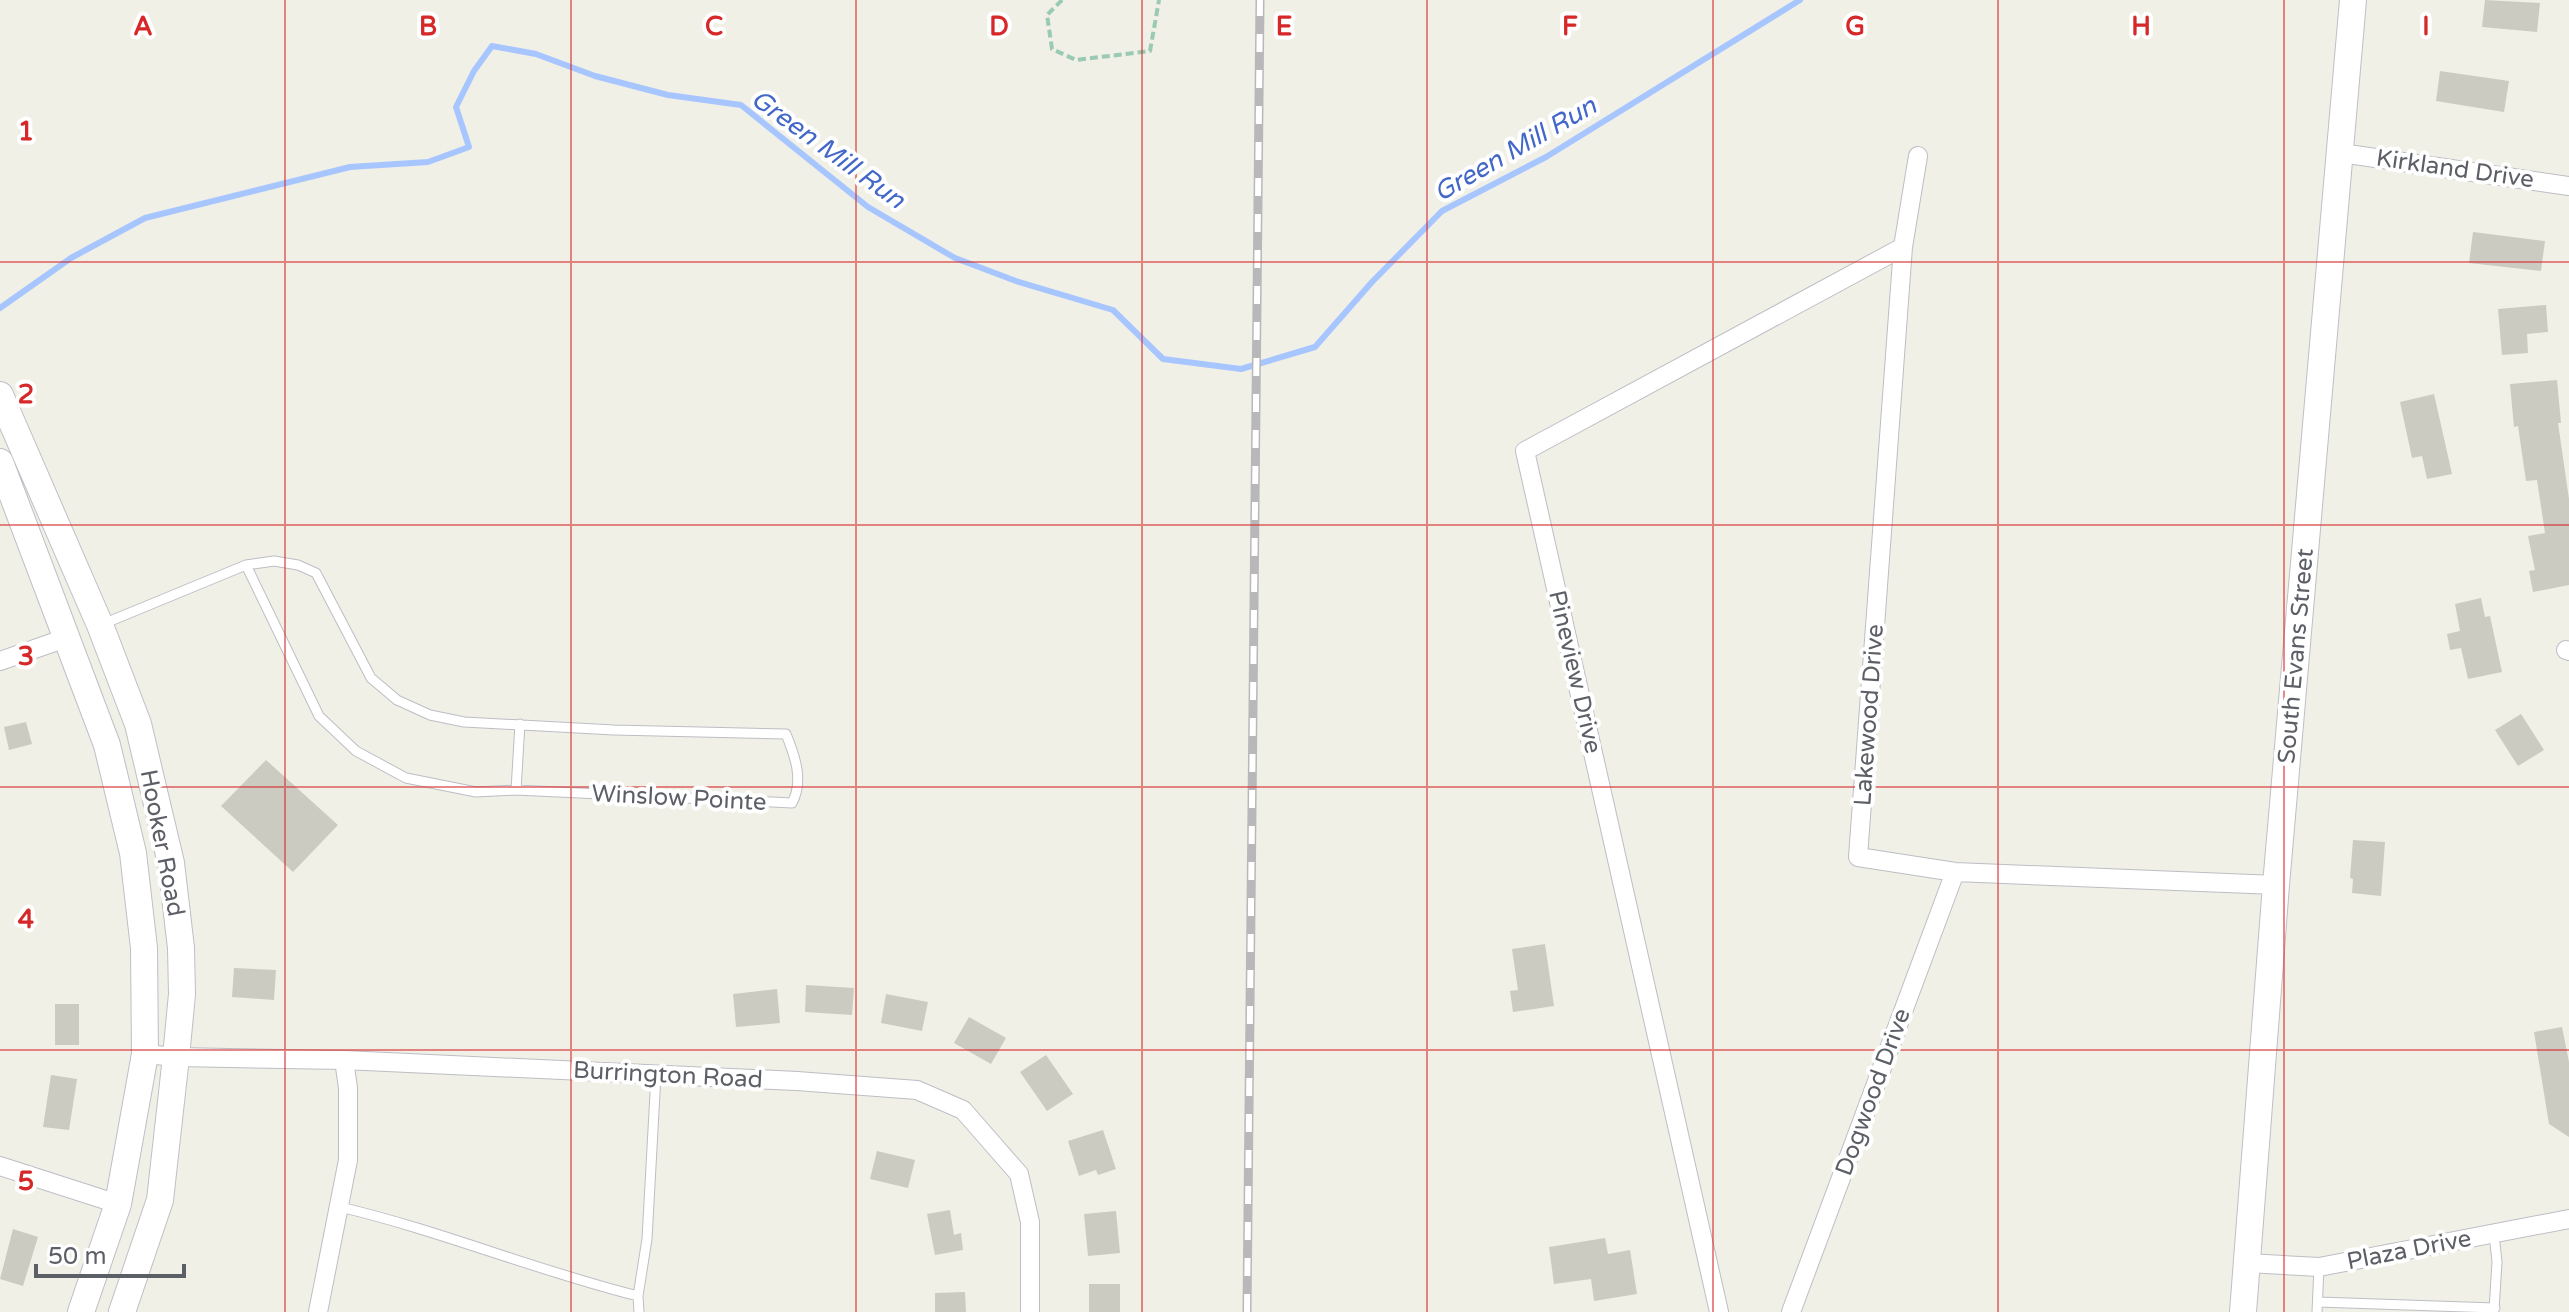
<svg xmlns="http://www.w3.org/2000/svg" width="2569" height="1312" font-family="'Varela Round',sans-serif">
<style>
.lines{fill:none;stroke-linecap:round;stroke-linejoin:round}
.stream{stroke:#a7c5ff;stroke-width:6}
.building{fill:#cbcbc2}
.service-casing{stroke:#bdbec5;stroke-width:11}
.minor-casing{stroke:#bdbec5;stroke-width:20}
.secondary-casing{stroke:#bebfc7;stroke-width:28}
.path{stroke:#9acab3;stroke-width:4;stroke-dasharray:8 4;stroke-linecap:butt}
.service{stroke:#fff;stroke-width:9}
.minor{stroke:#fff;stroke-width:18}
.secondary{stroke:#fff;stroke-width:26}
.rail-casing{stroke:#b8b8ba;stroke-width:9}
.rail{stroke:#fff;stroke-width:6;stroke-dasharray:18;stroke-linecap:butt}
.grid{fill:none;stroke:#d62828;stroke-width:2;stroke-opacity:0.55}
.labels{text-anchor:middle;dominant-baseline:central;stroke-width:8;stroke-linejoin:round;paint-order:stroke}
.street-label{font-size:24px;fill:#5d5f67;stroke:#fff}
.water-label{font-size:26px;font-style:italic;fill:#4367c9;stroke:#fff}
.grid-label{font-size:26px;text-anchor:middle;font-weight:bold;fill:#d62828;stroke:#fff;stroke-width:8;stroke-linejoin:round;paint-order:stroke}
</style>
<rect width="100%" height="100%" fill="#f0f0e6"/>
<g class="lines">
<path class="stream" d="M0,308L71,258L145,218L350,167L428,162L469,147L456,107L474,71L492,46L536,54L595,76L668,95L741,105L868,207L955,258L1016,281L1113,310L1163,359L1241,369L1315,347L1372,282L1442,211L1546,157L1800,0"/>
</g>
<path class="building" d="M2485,0L2540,3L2537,32L2482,27Z
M2440,71L2509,81L2504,112L2436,101Z
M2473,232L2545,241L2541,271L2469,263Z
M2546,305L2548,332L2527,334L2528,353L2502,355L2498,309Z
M2557,380L2561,423H2558L2569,499V585L2533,592L2529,571L2535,570L2528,536L2545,533L2537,480L2526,481L2518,426L2514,427L2510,384Z
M2434,394L2452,474L2427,479L2422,456L2412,458L2400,402Z
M2481,598L2485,617L2490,616L2502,672L2468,679L2461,648L2450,650L2447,634L2460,631L2455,604Z
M2521,714L2544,750L2518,766L2495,730Z
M26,722L32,744L9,750L4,727Z
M266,760L338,825L293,872L221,806Z
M2353,840L2385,842L2381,896L2352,893L2353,879L2350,878Z
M1545,944L1554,1006L1513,1012L1510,991L1518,990L1512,949Z
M234,968L276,970L274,1000L232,997Z
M806,985L854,988L852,1015L805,1012Z
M777,989L780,1023L736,1027L733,994Z
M886,994L928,1002L922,1031L881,1023Z
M55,1004H79V1045H55Z
M969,1017L1006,1038L991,1064L954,1043Z
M2562,1027L2569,1062V1137L2549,1124L2534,1032Z
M1046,1055L1073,1094L1047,1111L1020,1072Z
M51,1075L77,1079L69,1130L43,1127Z
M1103,1130L1116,1169L1098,1175L1096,1170L1079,1176L1068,1141Z
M877,1151L915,1160L908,1188L870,1179Z
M950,1210L954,1235L961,1233L963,1250L935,1255L927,1214Z
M1116,1211L1120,1253L1088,1256L1084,1214Z
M13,1229L38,1237L23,1286L0,1279Z
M1605,1238L1608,1254L1630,1250L1637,1294L1594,1301L1591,1279L1554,1284L1549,1247Z
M1089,1284H1120V1312H1089Z
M965,1292L966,1312H935V1293Z"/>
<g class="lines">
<defs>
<path id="service" d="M103,624L246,565L274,561L298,565L316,573L371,678L397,700L430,715L464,722L614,730L786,734C795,756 804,781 792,803L516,790L476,792L406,778L356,751L319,716L246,565
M516,790L520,724
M340,1207C442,1231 537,1271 638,1296
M2318,1302L2495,1308
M2494,1310L2497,1262L2494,1234
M639,1312L638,1296L647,1239L656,1075
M2317,1312L2319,1267"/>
<path id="minor" d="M2341,153L2569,186
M1918,156L1903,247L1858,857L1955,872L2276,885
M2566,650L2569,651
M0,661L66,638
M145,1054L176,1057L344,1060L797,1081L917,1090L963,1110L1019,1174L1030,1222V1312
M0,1166L118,1204
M2248,1263L2319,1267L2569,1219
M318,1312L348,1160V1088L344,1060
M1719,1312L1525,451L1903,247
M1791,1312L1955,872"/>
<path id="secondary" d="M0,395L100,625L138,724L171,863L181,948L182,994L176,1057L160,1200L122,1312
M0,462L107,745L133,853L144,948L145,1054L118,1204L81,1312
M2243,1312L2276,885L2353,0"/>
</defs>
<use href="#service" class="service-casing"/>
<use href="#minor" class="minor-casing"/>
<use href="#secondary" class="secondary-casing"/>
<path class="path" d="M1062,0L1047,15L1052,49L1076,60L1150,51L1159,0"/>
<use href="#service" class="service"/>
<use href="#minor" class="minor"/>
<use href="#secondary" class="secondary"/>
<defs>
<path id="rail" d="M1247,1312L1260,0"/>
</defs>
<use href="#rail" class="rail-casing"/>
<use href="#rail" class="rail"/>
</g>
<path class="grid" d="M285,0V1312M571,0V1312M856,0V1312M1142,0V1312M1427,0V1312M1713,0V1312M1998,0V1312M2284,0V1312M0,262H2569M0,525H2569M0,787H2569M0,1050H2569"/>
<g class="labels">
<g class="street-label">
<text transform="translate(2455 169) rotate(8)">Kirkland Drive</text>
<text transform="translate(2296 656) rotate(-85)">South Evans Street</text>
<text transform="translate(1575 672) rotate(77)">Pineview Drive</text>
<text transform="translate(1869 715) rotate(-86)">Lakewood Drive</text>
<text transform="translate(679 798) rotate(3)">Winslow Pointe</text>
<text transform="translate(162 843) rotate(79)">Hooker Road</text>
<text transform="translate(668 1075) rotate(3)">Burrington Road</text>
<text transform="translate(1873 1092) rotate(-70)">Dogwood Drive</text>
<text transform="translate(2409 1250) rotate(-11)">Plaza Drive</text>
</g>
<g class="water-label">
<text transform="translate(828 149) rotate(36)">Green Mill Run</text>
<text transform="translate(1515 149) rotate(-30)">Green Mill Run</text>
</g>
</g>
<g class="grid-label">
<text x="143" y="35">A</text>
<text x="428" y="35">B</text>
<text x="714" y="35">C</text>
<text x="999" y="35">D</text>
<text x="1284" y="35">E</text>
<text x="1570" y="35">F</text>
<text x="1855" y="35">G</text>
<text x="2141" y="35">H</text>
<text x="2426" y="35">I</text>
<text x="26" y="140">1</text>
<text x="26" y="403">2</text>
<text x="26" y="665">3</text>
<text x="26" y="928">4</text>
<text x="26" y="1190">5</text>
</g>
<path d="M36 1264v12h148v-12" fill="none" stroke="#5d5f67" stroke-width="4"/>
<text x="48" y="1264" font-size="24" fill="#5d5f67" stroke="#ffffff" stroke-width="6" paint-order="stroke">50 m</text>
</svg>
